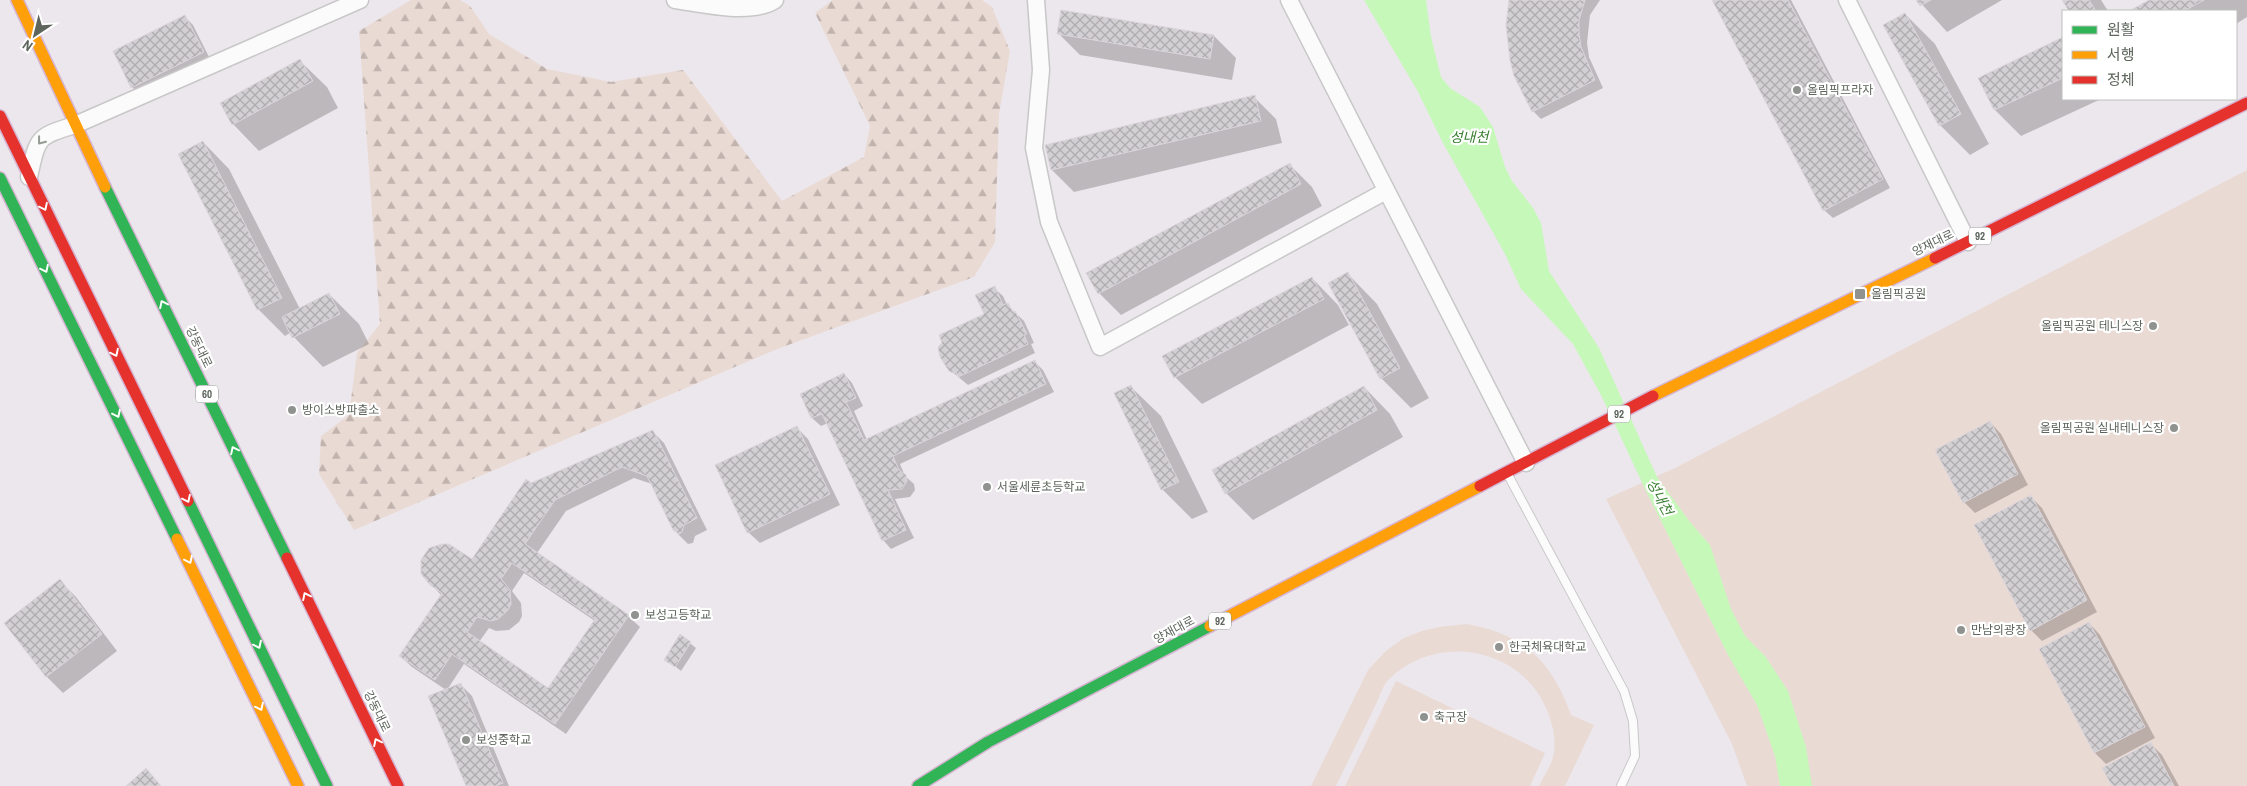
<svg xmlns="http://www.w3.org/2000/svg" width="2247" height="786" font-family="'Archivo Narrow','Noto Sans KR',sans-serif">
<style>
.green{fill:#eadad4}
.forest{fill:url(#forest-firs)}
.water{fill:#c6f8ba}
.shadow{fill:#0003;fill-rule:evenodd}
.building{fill:url(#building-cross-hatch);stroke:#dcd6dc;fill-rule:evenodd}
.lines{fill:none;stroke-linecap:round;stroke-linejoin:round}
.lane-casing{stroke:#c7c8c7;stroke-width:10}
.street-casing{stroke:#c7c8c7;stroke-width:19}
.fast-casing{stroke:#d5b4d2;stroke-width:14}
.slow-casing{stroke:#d5b4d2;stroke-width:14}
.jam-casing{stroke:#d5b4d2;stroke-width:14}
.lane{stroke:#fcfbfc;stroke-width:8}
.street{stroke:#fcfbfc;stroke-width:16}
.fast{stroke:#30b455;stroke-width:11}
.slow{stroke:#ff9f0a;stroke-width:11}
.jam{stroke:#e5322d;stroke-width:11}
.oneway{stroke:#959a94}
.oneway2{stroke:#fff}
.poi-dot{fill:#8f928e;stroke:#fff;stroke-width:2}
.labels{text-anchor:middle;dominant-baseline:central;stroke-width:4.5;stroke-linejoin:round;paint-order:stroke}
.shield{fill:#fff;stroke:#8e938d;stroke-width:1}
.shield-label{font-size:11px;font-weight:bold;fill:#5d655c}
.poi-label{font-size:12px;fill:#5d655c;stroke:#fff;text-anchor:start}
.street-label{font-size:12px;fill:#5d655c;stroke:#fff}
.water-label{font-size:14px;font-style:italic;fill:#377e2f;stroke:#fff}
</style>
<defs>
<pattern id="forest-firs" width="22" height="20" patternUnits="userSpaceOnUse" patternTransform="scale(1.25)"><rect width="22" height="20" fill="#eadad4"/><path d="M5 1l3.5 6h-7zM16 11l3.5 6h-7z" fill="#c1b4af"/></pattern>
<pattern id="building-cross-hatch" width="8" height="8" patternUnits="userSpaceOnUse" patternTransform="scale(1.25)"><rect width="8" height="8" fill="#d3d0d3"/><path d="M0 0l8 8M0 8l8-8" fill="none" stroke="#aeacae"/></pattern>
</defs>
<rect width="100%" height="100%" fill="#ece7ec"/>
<path class="green" d="M2247,170V786H1747L1732,744L1606,499L1675,468Z
M1467,624C1525,635 1551,660 1571,715L1594,725L1565,786H1539C1544,776 1553,763 1554,752C1556,736 1552,722 1546,708C1519,647 1438,633 1390,678C1383,684 1380,696 1376,704C1363,731 1349,759 1336,786H1311L1368,670L1387,650L1404,638L1422,631L1439,627Z
M1396,681L1545,753L1530,786H1345Z"/>
<path class="forest" d="M411,0H460L470,6L489,34L547,69L611,82L683,70L782,201L864,157L870,126L815,13L833,0H982L992,7L1010,51L999,114L995,242L974,277L777,349L354,530L319,474L321,436L349,415L357,353L380,324L359,31Z"/>
<path class="water" d="M1364,0H1426L1431,37L1441,77L1450,88L1480,107L1493,127L1505,167L1512,181L1533,208L1541,223L1549,271L1599,348L1657,477L1690,522L1710,545L1731,609L1745,636L1765,656L1788,691L1806,747L1812,786H1780L1775,756L1757,705L1727,653L1647,493L1602,397L1573,344L1521,289L1505,254L1443,143L1417,90Z"/>
<path class="shadow" d="M1511,0H1600L1590,15L1587,43L1589,57L1603,88L1541,119L1533,111Z
M1713,0H1791L1890,188L1833,218L1824,210Z
M1918,0H2002L1947,32Z
M2064,0H2101L2108,11H2070Z
M2152,0H2247V17L2236,24V11H2131Z
M1905,14L1935,44L1989,144L1970,155L1940,125Z
M185,17L193,25L211,61L141,96L132,87Z
M1058,33L1214,36L1236,58L1232,80L1080,55Z
M2063,39V99H2101L2021,136L1995,110L1980,78Z
M300,61L327,87L338,108L259,151L233,124Z
M1254,97L1276,119L1282,143L1074,192L1052,170L1047,145Z
M203,142L229,169L300,309L329,294L359,324L369,344L323,367L290,333L285,336L258,309Z
M1290,165L1312,187L1322,206L1121,315L1099,293Z
M1348,274L1377,304L1429,398L1411,408L1381,378Z
M1312,278L1338,305L1349,325L1202,404L1175,377Z
M994,288L1003,296L1007,305L1024,321L1034,343L1031,344L1035,353L968,385L950,370L985,315Z
M1034,361L1043,370L1054,392L900,464L905,476L914,484L915,490L910,497L895,499L914,538L891,549L883,540L828,423L821,426L812,418L801,395L844,374L852,383L863,406L854,411L867,440Z
M1131,387L1161,416L1208,512L1192,519L1162,489Z
M1364,387L1390,414L1403,437L1253,520L1226,493L1214,470Z
M1990,422L2001,434L2028,485L1975,513L1964,502Z
M797,428L808,439L840,505L760,543L748,532Z
M653,432L664,443L707,530L695,536L693,543L688,544L676,532L652,484L634,478L566,511L537,553L628,616L640,627L566,734L464,664L447,690L460,684L472,696L509,786H468L446,690L412,667L400,656L441,595L422,574L421,567L425,554L435,546L472,560L531,484ZM524,573L595,621L549,689L479,642L489,628L496,631L509,630L519,622L522,616L521,603L512,591Z
M2030,496L2042,508L2097,612L2042,641L2031,630Z
M60,581L76,597L117,651L63,693L47,677L5,623Z
M2089,623L2100,635L2155,738L2106,764L2095,753L2040,649Z
M681,636L696,648L681,671L666,659Z
M2151,744L2162,755L2179,786H2113Z"/>
<path class="building" d="M1509,0H1585L1579,20V34L1581,47L1595,80L1532,112L1514,76L1510,60L1506,25Z
M1712,0H1788L1883,179L1823,211Z
M1916,0H1931L1920,6Z
M2062,0H2089L2096,11H2069Z
M2149,0H2204L2184,11H2129Z
M1061,10L1214,35L1210,59L1057,34Z
M1905,13L1961,114L1939,126L1883,25Z
M185,15L204,52L131,88L113,51Z
M2063,37V78L1994,110L1978,78Z
M300,59L313,81L232,125L220,103Z
M1255,95L1261,121L1051,170L1045,145Z
M203,141L282,298L257,310L178,154Z
M1290,163L1301,184L1098,294L1086,273Z
M1348,272L1400,368L1380,379L1328,283Z
M1312,277L1324,299L1174,378L1162,356Z
M995,286L1003,305L1008,303L1013,312L1015,311L1027,334L1024,335L1028,344L958,377L956,372L953,373L949,371L940,357L938,347L942,343L939,335L984,314L975,295Z
M329,293L340,314L292,338L282,317Z
M1035,360L1046,384L893,456L899,470L906,475L907,481L902,489L888,490L906,530L882,541L822,414L811,418L800,394L844,373L856,398L846,402L864,440Z
M1131,385L1179,482L1161,490L1114,393Z
M1364,386L1377,410L1225,494L1212,470Z
M1990,421L2018,474L1963,503L1935,450Z
M797,426L830,494L747,533L715,465Z
M653,430L697,518L684,525L682,532L679,534L673,530L647,476L622,467L555,500L525,544L629,615L555,724L452,654L435,680L399,656L442,593L430,585L421,574V560L429,548L442,544H449L472,559L526,479L531,483ZM512,563L595,619L548,688L467,632L477,617L491,621L498,619L508,610L511,604L510,590L501,579Z
M2031,495L2087,600L2030,631L1974,525Z
M60,579L102,634L46,677L4,623Z
M2089,622L2145,727L2094,753L2039,649Z
M680,634L691,642L675,667L664,660Z
M461,683L503,783L495,786H466L428,696Z
M2151,742L2174,786H2112L2102,768Z
M146,768L161,786H126Z"/>
<g class="lines">
<defs>
<path id="lane" d="M1508,475L1624,691L1633,721L1635,756L1621,786"/>
<path id="street" d="M675,0C702,4 751,16 775,0
M1036,0L1041,70L1034,148L1049,222L1100,347L1386,191
M1289,0L1526,463
M1847,0L1968,242
M29,177C38,137 36,137 75,125L360,0"/>
<path id="fast" d="M0,178L177,539
M105,187L287,558
M188,501L327,786
M918,786L988,742L1210,626"/>
<path id="slow" d="M17,0L105,187
M1653,396L1935,258
M177,539L298,786
M1210,626L1480,486"/>
<path id="jam" d="M0,116L188,501
M1935,258L2247,103
M1480,486L1653,396
M287,558L398,786"/>
</defs>
<use href="#lane" class="lane-casing"/>
<use href="#street" class="street-casing"/>
<use href="#fast" class="fast-casing"/>
<use href="#slow" class="slow-casing"/>
<use href="#jam" class="jam-casing"/>
<use href="#lane" class="lane"/>
<use href="#street" class="street"/>
<use href="#fast" class="fast"/>
<use href="#slow" class="slow"/>
<use href="#jam" class="jam"/>
</g>
<defs><path id="oneway-chevron" d="M-2-3.5L2.5 0L-2 3.5" fill="none" stroke-width="1.6" stroke-linecap="round" stroke-linejoin="round" transform="scale(1.25)"/></defs>
<use class="oneway" href="#oneway-chevron" transform="translate(41 141) rotate(128)"/>
<g class="oneway2">
<use href="#oneway-chevron" transform="translate(44 207) rotate(64)"/>
<use href="#oneway-chevron" transform="translate(45 269) rotate(64)"/>
<use href="#oneway-chevron" transform="translate(163 304) rotate(-116)"/>
<use href="#oneway-chevron" transform="translate(115 353) rotate(64)"/>
<use href="#oneway-chevron" transform="translate(117 414) rotate(64)"/>
<use href="#oneway-chevron" transform="translate(234 450) rotate(-116)"/>
<use href="#oneway-chevron" transform="translate(187 499) rotate(64)"/>
<use href="#oneway-chevron" transform="translate(189 560) rotate(64)"/>
<use href="#oneway-chevron" transform="translate(306 596) rotate(-116)"/>
<use href="#oneway-chevron" transform="translate(258 645) rotate(64)"/>
<use href="#oneway-chevron" transform="translate(260 707) rotate(64)"/>
<use href="#oneway-chevron" transform="translate(377 742) rotate(-116)"/>
</g>
<g class="poi-dot">
<circle cx="1797" cy="90" r="5"/>
<rect x="1854" y="288" width="12" height="12" rx="2.5"/>
<circle cx="2153" cy="326" r="5"/>
<circle cx="292" cy="410" r="5"/>
<circle cx="2174" cy="428" r="5"/>
<circle cx="987" cy="487" r="5"/>
<circle cx="635" cy="615" r="5"/>
<circle cx="1961" cy="630" r="5"/>
<circle cx="1499" cy="647" r="5"/>
<circle cx="1424" cy="717" r="5"/>
<circle cx="466" cy="740" r="5"/>
</g>
<g class="labels">
<g class="shield">
<rect x="1969" y="227.5" width="22" height="17" rx="4"/>
<rect x="196" y="385.5" width="22" height="17" rx="4"/>
<rect x="1608" y="405.5" width="22" height="17" rx="4"/>
<rect x="1209" y="612.5" width="22" height="17" rx="4"/>
</g>
<g class="shield-label">
<text x="1980" y="236">92</text>
<text x="207" y="394">60</text>
<text x="1619" y="414">92</text>
<text x="1220" y="621">92</text>
</g>
<g class="poi-label">
<text x="1807" y="90">올림픽프라자</text>
<text x="1871" y="294">올림픽공원</text>
<text x="2143" y="326" text-anchor="end">올림픽공원 테니스장</text>
<text x="302" y="410">방이소방파출소</text>
<text x="2164" y="428" text-anchor="end">올림픽공원 실내테니스장</text>
<text x="997" y="487">서울세륜초등학교</text>
<text x="645" y="615">보성고등학교</text>
<text x="1971" y="630">만남의광장</text>
<text x="1509" y="647">한국체육대학교</text>
<text x="1434" y="717">축구장</text>
<text x="476" y="740">보성중학교</text>
</g>
<g class="street-label">
<text transform="translate(1933 243) rotate(-26)">양재대로</text>
<text transform="translate(199 347) rotate(64)">강동대로</text>
<text transform="translate(1174 630) rotate(-28)">양재대로</text>
<text transform="translate(377 711) rotate(64)">강동대로</text>
</g>
<g class="water-label">
<text x="1469" y="137">성내천</text>
<text transform="translate(1660 497) rotate(62)">성내천</text>
</g>
</g>
<rect x="2062" y="10" width="175" height="90" fill="#ffffff" stroke="#bec1be"/>
<rect x="2072" y="26" width="25" height="8" fill="#30b455" stroke="#bec1be"/>
<text x="2107" y="35" font-size="15" fill="#5d655c">원활</text>
<rect x="2072" y="51" width="25" height="8" fill="#ff9f0a" stroke="#bec1be"/>
<text x="2107" y="60" font-size="15" fill="#5d655c">서행</text>
<rect x="2072" y="76" width="25" height="8" fill="#e5322d" stroke="#bec1be"/>
<text x="2107" y="85" font-size="15" fill="#5d655c">정체</text>
<g transform="translate(35 35) rotate(215)" stroke="#ffffff" stroke-width="4" paint-order="stroke">
<path d="M0-4L9 19L0 12L-9 19Z" fill="#5d655c"/>
<text y="-8" font-size="14" font-weight="bold" text-anchor="middle" fill="#5d655c">N</text>
</g>
</svg>
